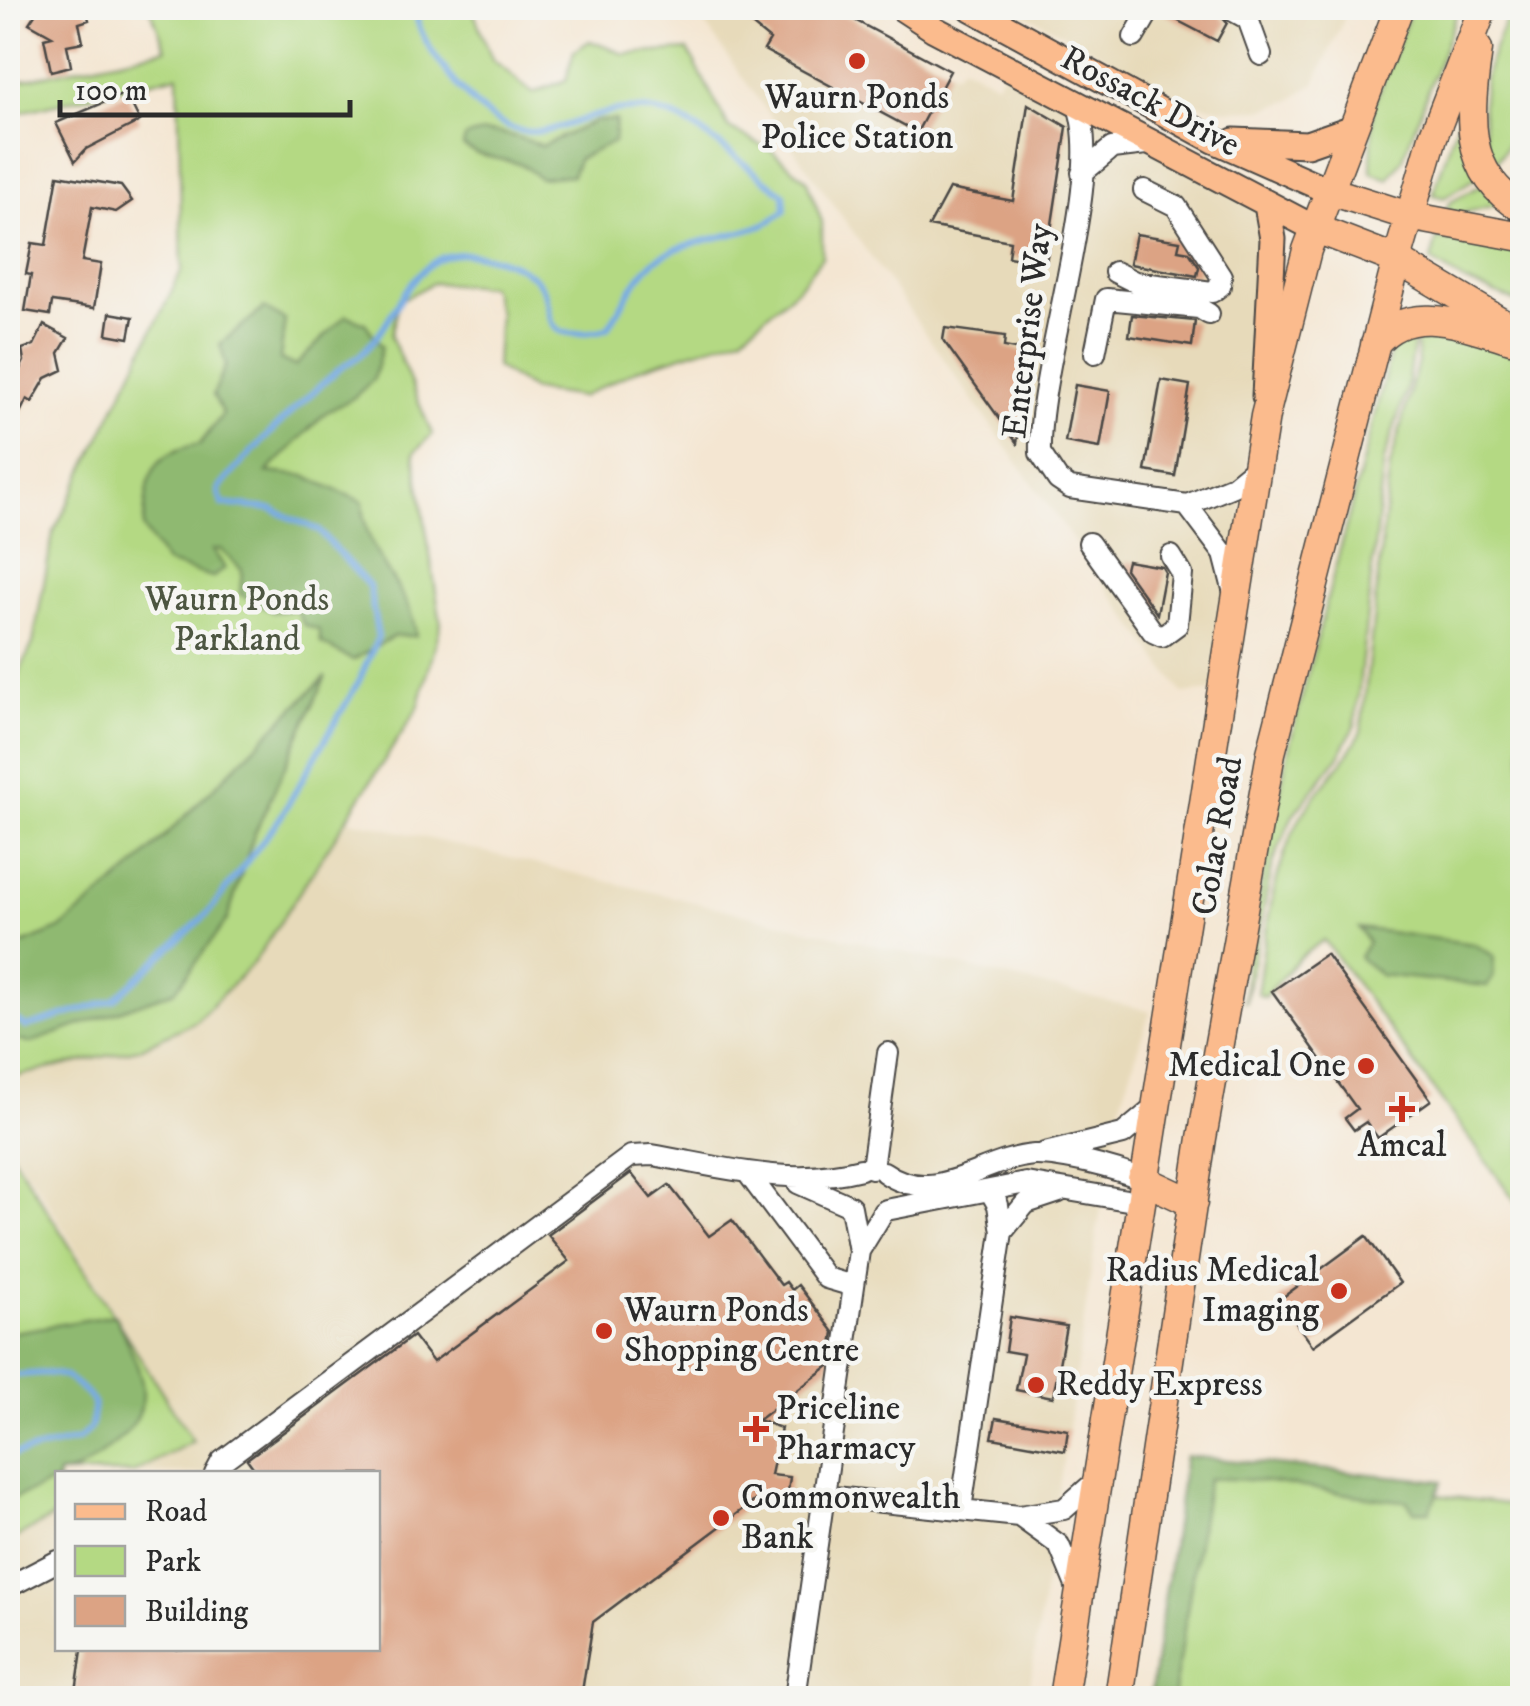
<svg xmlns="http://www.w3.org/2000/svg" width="1530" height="1706" font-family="'IM FELL DW Pica',serif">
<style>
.built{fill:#e7daba}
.green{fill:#b4d983;stroke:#708257;stroke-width:2.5}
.forest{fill:#8fb971;stroke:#5d724e;stroke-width:2.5}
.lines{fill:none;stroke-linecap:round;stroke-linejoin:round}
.stream{stroke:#77abe4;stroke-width:6}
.building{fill:#dca384}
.minor-casing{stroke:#494744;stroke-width:24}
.major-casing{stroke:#494744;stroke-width:29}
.highway-casing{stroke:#494744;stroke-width:31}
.minor{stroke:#fff;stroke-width:20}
.major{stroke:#fbbb8d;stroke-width:25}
.highway{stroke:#fbbb8d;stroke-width:28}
.poi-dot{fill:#c8321e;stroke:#f6f6f2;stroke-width:4}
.labels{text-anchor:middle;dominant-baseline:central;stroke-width:9;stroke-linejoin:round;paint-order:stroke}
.poi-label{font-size:35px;fill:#2b2b2b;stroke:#f6f6f2;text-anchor:start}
.street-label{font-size:35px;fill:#2b2b2b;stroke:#f6f6f2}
.park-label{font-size:35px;fill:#4d5641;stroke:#f6f6f2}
</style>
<rect width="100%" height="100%" fill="#f6f6f2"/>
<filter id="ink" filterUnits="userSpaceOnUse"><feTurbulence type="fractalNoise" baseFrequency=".01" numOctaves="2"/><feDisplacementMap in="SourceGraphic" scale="20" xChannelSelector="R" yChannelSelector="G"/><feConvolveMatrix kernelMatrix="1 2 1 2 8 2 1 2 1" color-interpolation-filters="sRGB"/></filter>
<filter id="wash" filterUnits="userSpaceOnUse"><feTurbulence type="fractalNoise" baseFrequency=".0048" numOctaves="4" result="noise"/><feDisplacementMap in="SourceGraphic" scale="40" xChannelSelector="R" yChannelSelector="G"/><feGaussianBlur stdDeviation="2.25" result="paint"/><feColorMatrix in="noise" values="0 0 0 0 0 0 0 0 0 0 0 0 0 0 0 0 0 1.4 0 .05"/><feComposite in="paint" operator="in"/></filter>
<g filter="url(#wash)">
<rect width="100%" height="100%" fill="#f4e6d2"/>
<path class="built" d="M693,8H838L955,73L962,65L997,83L1007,65L1267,205L1272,253L1220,690L1183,694Z
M1014,8H1349L1315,83L1290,101L1264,109L1227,110L1193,103Z
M347,819L1150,1011L1119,1109L1097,1231L1028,1698H8V1542L57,1515L58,1648H378V1474L133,1473L192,1440L42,1193L8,1146V1078L57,1066L255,961Z"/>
<path class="green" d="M150,8H472L492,59L533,93L566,80L574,51L590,41L624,54L688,50L729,128L772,151L806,179L822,222V257L798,288L742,336L638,369L581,397L533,390L496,367L499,313L490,286L433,283L399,301L391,336L432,434L414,453L441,624L418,708L255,961L196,1021L138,1049L8,1078V697L33,643L53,534L182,270L178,75L17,113L13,82L166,49Z
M1412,8H1459L1402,161L1388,179L1371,172L1373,108Z
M1511,8H1522C1522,60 1530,133 1490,167C1477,90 1480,80 1511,8Z
M1457,121L1477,177L1444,198L1433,195Z
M1481,185L1500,204L1459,214L1446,210L1449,203Z
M1437,238L1522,249V304L1465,282L1431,261Z
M1421,328L1492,344L1522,360V1210L1324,940L1301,956L1264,997L1257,994C1266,934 1271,874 1299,820C1316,788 1346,765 1361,731L1390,466L1418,362L1415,330Z
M1410,332L1413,346L1407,388L1384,460L1355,725L1339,756L1293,815L1273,862L1245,1003L1247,954L1289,747L1389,359L1394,345Z
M8,1148L193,1441L133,1473L58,1474L57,1515L8,1542Z
M1186,1462L1522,1506V1698H1150Z"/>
<path class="forest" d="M616,120L614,142L579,158L572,175L540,178L521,164L477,154L463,146L464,138C488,125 519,137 542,146L596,121Z
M264,308L285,320L280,359L295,366L346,315L365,323L382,347L373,380L353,398L325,413L267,472L305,476L363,502C364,561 411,585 416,636H394L353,660L321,643L319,630L304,625L296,610L273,612L240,594L242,570L220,549L213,550L225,568L213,577L166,563L143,528C148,479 146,453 200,444L223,414L213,395L226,365L220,344Z
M326,676L254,835L227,920L175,991L30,1043L8,1038V934L23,944L60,929L130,871Z
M1359,928L1474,944L1494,956L1493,978L1487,986L1380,975L1359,957L1368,942Z
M115,1315C140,1373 167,1406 105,1451C89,1463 79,1474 58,1474L57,1481L8,1501V1333Z
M1185,1456L1442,1481L1430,1511H1414L1407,1501C1340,1497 1275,1477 1208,1479L1173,1698H1150Z"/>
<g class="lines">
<path class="stream" d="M8,1014L26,1027L114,1000L208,913L280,818L359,681L378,637L369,586L318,530L271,509L222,504L218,490C250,451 298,404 337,371C344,365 354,361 361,354C392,326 400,282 437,260C461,246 509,258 531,275C567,302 523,348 607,329C621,309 636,274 656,260C694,233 756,240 785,210L784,194C757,175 697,123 669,115C574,86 542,186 459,87C439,62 420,40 414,8
M8,1376C51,1373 65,1365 94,1403L91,1427L78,1440L8,1456"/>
</g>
<g id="blocks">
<path class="building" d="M39,8H86L89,20L79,23L83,42L67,45L71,66L51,71L44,38L52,36L29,23Z
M731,8H832L950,71L917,132L764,50L770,40Z
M1165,8H1214L1227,23L1217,41L1163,13Z
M126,93L140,121L86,149L75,161L56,123Z
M1028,104L1067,127L1046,263L1008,257L1010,241L929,226L949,189L1013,201Z
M58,175L121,186L132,201L116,212L92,207L82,261L101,264L94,308L52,302L50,315L25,311L31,275L26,274L32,243L46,245Z
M1136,234L1180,241L1178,250L1189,252L1199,267L1197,276L1130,264Z
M110,313L133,317L129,338L107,334Z
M1132,315L1195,321L1192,346L1129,336Z
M44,325L68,338L59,353L63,370L46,378L32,402L27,399L19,415L8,408V393L24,361L22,349L34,345Z
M945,328L1005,336L1004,347L1031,352L1017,443L943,340Z
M1161,380L1190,385L1175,476L1145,471Z
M1075,385L1110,391L1100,448L1065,442Z
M1127,561L1162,567L1165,572L1157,614L1125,569Z
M1326,954L1431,1100L1378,1138L1366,1122L1354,1130L1345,1118L1357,1109L1272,991Z
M631,1173L651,1198L669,1185L709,1236L732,1220L781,1285L786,1282L792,1290L798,1285L834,1332L829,1366L758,1420L781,1428L771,1475L790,1477L787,1499L761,1496L593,1622L581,1698H75L82,1650L378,1648V1474H258L247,1459L413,1336L433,1362L569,1261L548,1235Z
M1366,1236L1400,1283L1313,1346L1279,1300Z
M1010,1317L1066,1326L1053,1397L1016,1390L1023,1354L1005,1351Z
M996,1418L1068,1430L1065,1451L992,1438Z"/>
</g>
</g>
<g filter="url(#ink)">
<use href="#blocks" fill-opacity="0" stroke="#494744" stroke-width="2.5"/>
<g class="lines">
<defs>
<path id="minor" d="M1228,8L1248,19L1261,55
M1134,37L1151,8
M1076,101C1108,174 1037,364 1040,453L1058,480L1070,488L1187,505L1233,486L1255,468
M1082,173L1112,148L1155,143
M1115,272L1135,282L1212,292L1220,286L1221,276L1176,206L1144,190
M1095,353L1106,299L1199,308L1209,314
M1187,505L1224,554L1233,589
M1089,543L1153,632L1162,636L1177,625L1182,574L1171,556
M1045,1153L1123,1134L1153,1109
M872,1168L888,1053
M747,1172L826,1278L853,1286
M884,1172C934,1208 981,1159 1034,1155C1061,1154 1117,1169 1142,1179
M798,1183L850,1206
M886,1210L1026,1183L1139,1202
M1002,1232L1026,1203L1059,1192
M859,1251L883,1212
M215,1474L222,1461L631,1156L652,1155C723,1167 790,1187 861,1169
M824,1496L1019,1516L1064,1509L1096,1481
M961,1509L1002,1232L998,1205L990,1191
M1019,1516L1059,1545L1079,1593
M8,1587L58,1561
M795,1698L859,1251L851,1207"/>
<path id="major" d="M902,8L934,29L1314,228
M971,8L1214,140L1327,190
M1234,141L1307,144L1350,129
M1265,396L1273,239L1267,205"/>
<path id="highway" d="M1478,49C1470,110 1460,172 1522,208
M1327,190L1409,216L1522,237
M1314,228L1397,260L1522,334
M1375,344C1409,300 1468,327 1511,339
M1142,1179L1193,1203
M1063,1698L1265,416L1307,250L1399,8
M1119,1698L1202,1138L1271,753L1397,260L1433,137L1483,8"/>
</defs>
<use href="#minor" class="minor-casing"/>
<use href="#major" class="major-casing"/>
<use href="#highway" class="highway-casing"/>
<use href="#minor" class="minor"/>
<use href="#major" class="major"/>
<use href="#highway" class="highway"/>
</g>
</g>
<g class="poi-dot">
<circle cx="857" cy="61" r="10"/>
<circle cx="1366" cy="1066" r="10"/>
<path d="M1397 1094h10v10h10v10h-10v10h-10v-10h-10v-10h10z"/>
<circle cx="1339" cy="1291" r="10"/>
<circle cx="604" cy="1331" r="10"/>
<circle cx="1036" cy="1385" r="10"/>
<path d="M751 1414h10v10h10v10h-10v10h-10v-10h-10v-10h10z"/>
<circle cx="721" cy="1518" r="10"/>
</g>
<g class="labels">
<g class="poi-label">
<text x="857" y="98" text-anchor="middle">Waurn Ponds<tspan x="857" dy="40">Police Station</tspan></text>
<text x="1346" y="1066" text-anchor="end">Medical One</text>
<text x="1402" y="1146" text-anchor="middle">Amcal</text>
<text x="1319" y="1271" text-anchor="end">Radius Medical<tspan x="1319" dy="40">Imaging</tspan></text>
<text x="624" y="1311">Waurn Ponds<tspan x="624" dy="40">Shopping Centre</tspan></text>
<text x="1056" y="1385">Reddy Express</text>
<text x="776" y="1409">Priceline<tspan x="776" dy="40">Pharmacy</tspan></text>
<text x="741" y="1498">Commonwealth<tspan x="741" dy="40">Bank</tspan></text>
</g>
<g class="street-label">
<text transform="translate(1150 102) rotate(28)">Rossack Drive</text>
<text transform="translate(1028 331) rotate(-83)">Enterprise Way</text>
<text transform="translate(1218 836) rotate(-80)">Colac Road</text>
</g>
<g class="park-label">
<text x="237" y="600">Waurn Ponds<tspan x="237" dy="40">Parkland</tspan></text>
</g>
</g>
<rect width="1530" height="1706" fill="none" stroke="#f6f6f2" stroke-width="40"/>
<rect x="55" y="1471" width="325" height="180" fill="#f6f6f2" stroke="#a5a5a2" stroke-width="2.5"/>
<rect x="75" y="1504" width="50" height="15" fill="#fbbb8d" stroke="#a5a5a2" stroke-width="2.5"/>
<text x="145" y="1521" font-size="30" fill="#2b2b2b">Road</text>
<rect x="75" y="1546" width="50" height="30" fill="#b4d983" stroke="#a5a5a2" stroke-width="2.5"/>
<text x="145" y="1571" font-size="30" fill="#2b2b2b">Park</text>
<rect x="75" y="1596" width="50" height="30" fill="#dca384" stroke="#a5a5a2" stroke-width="2.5"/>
<text x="145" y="1621" font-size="30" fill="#2b2b2b">Building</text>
<path d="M60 100v15h290v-15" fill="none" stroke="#2b2b2b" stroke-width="5"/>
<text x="75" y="100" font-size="30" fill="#2b2b2b" stroke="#f6f6f2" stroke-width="8" paint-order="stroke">100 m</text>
</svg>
